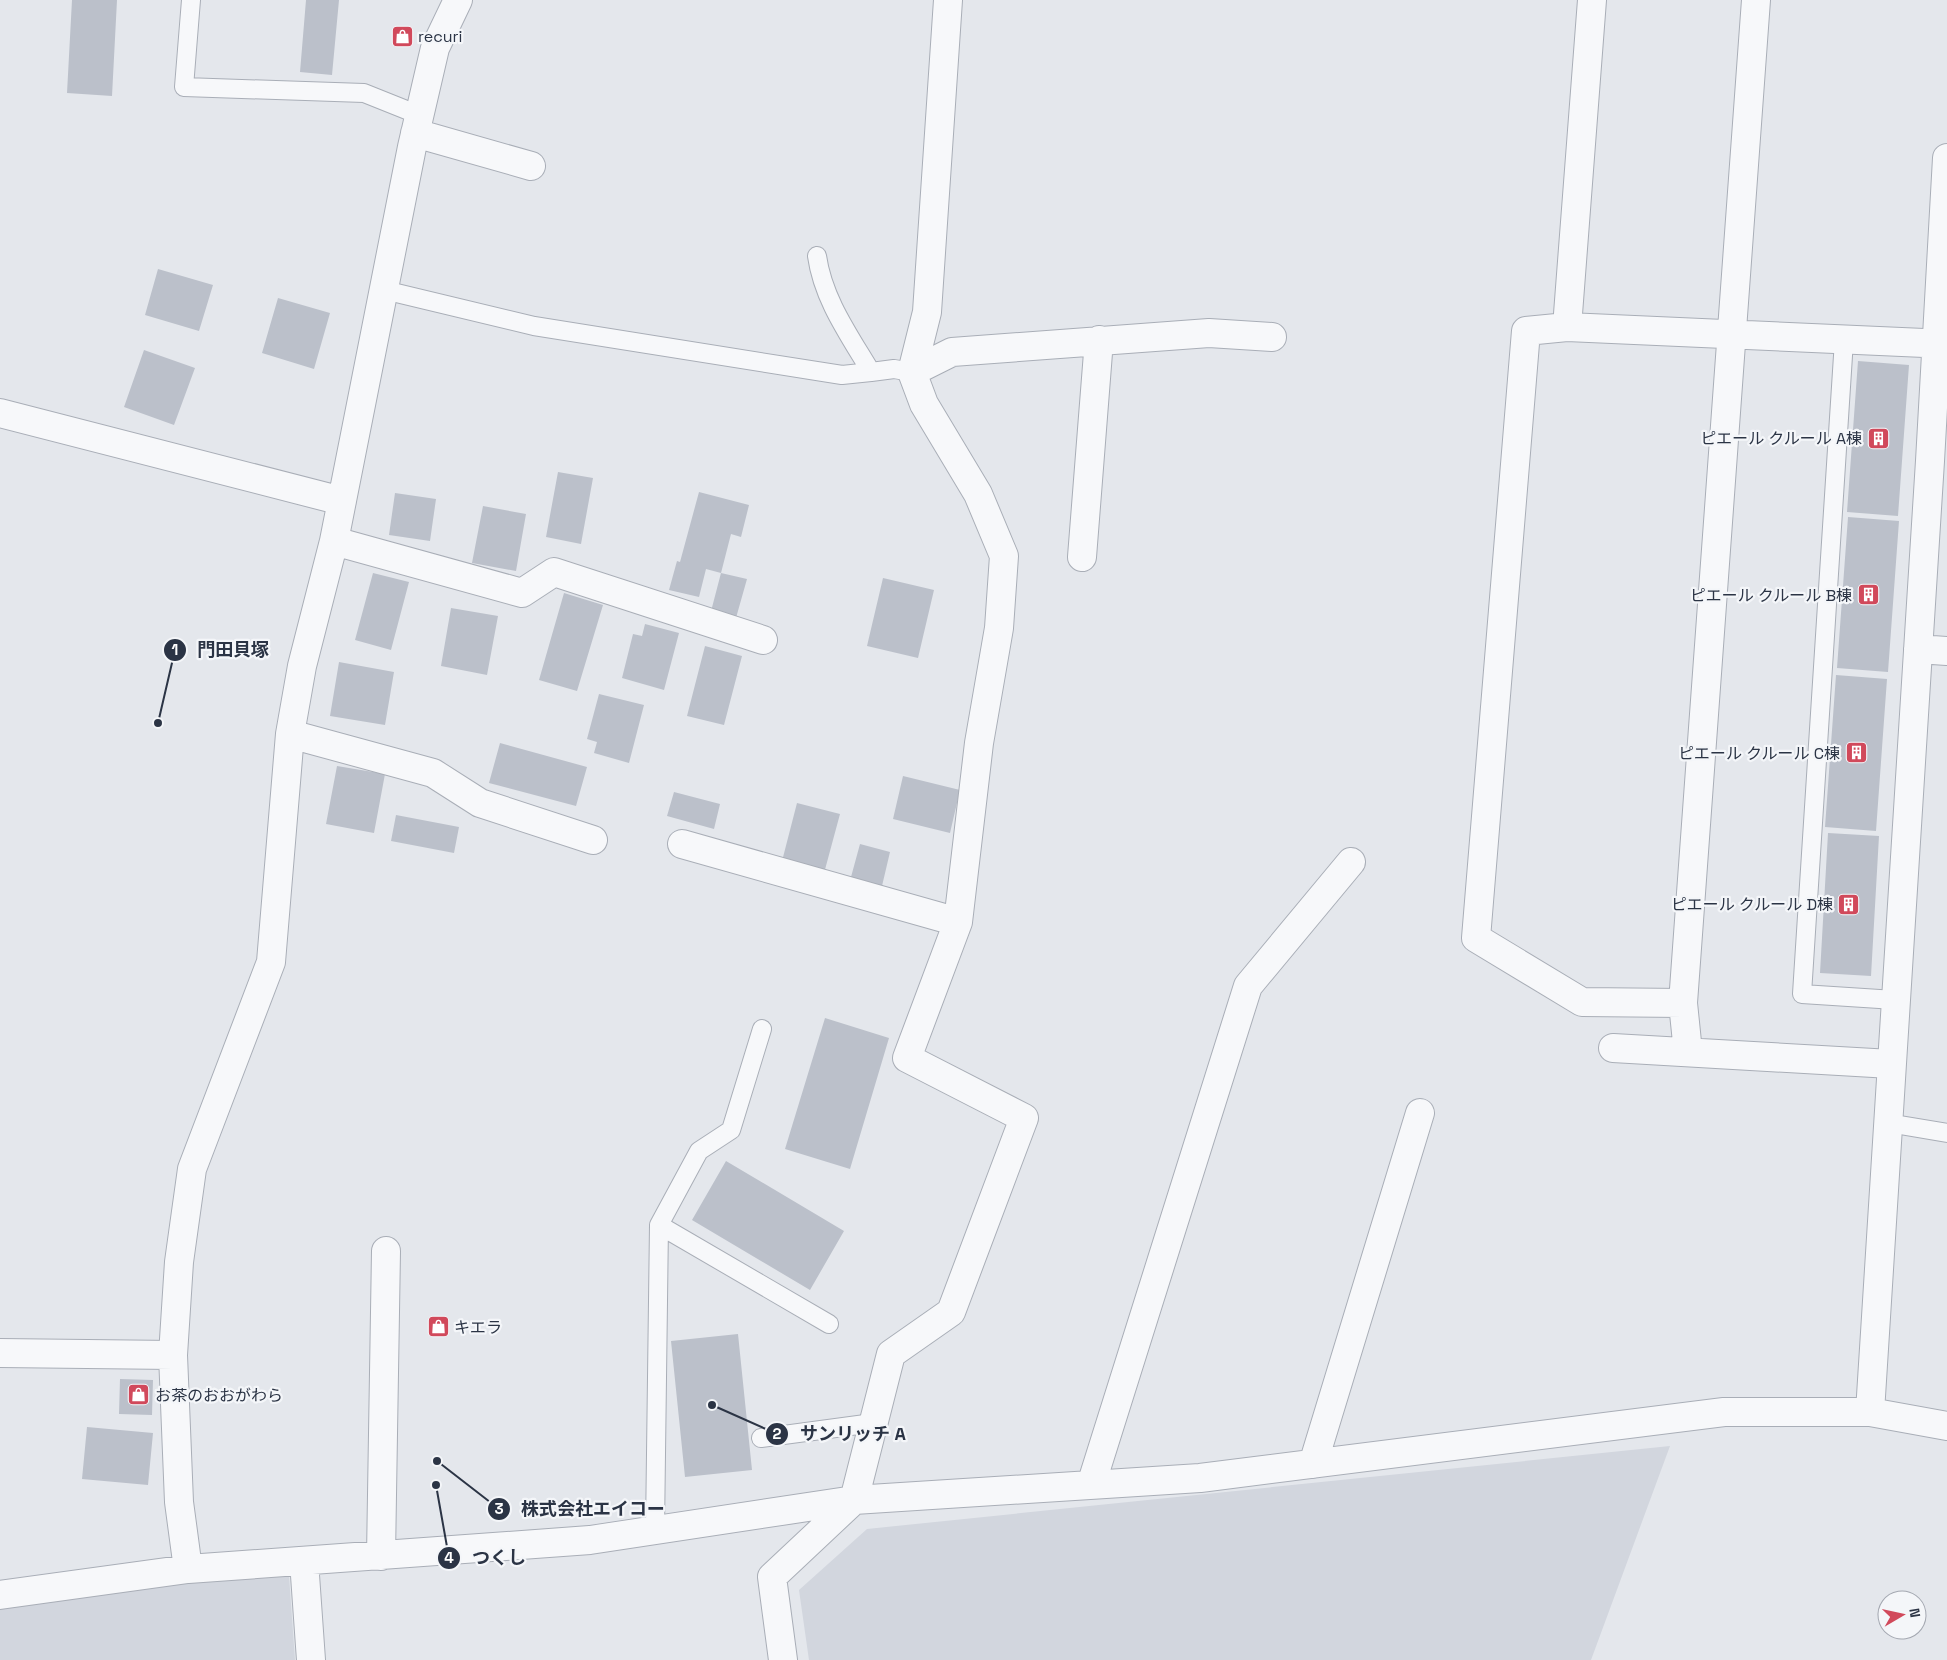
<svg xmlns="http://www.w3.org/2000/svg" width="1947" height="1660" font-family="'Space Grotesk','Noto Sans JP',sans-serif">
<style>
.built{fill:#d2d6de}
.building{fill:#bbc0ca}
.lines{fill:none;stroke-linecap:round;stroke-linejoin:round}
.service-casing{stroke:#a9aeb7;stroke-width:20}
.minor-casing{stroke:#a9aeb7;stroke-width:30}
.service{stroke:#f7f8fa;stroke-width:18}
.minor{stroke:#f7f8fa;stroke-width:28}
.labels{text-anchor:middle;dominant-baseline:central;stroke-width:4.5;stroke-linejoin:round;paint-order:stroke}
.poi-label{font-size:16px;fill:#2b3445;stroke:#f4f6f9;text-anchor:end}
.leader{fill:none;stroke:#2b3445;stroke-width:2}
.callout-dot{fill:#2b3445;stroke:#f4f6f9;stroke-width:2}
.mark-label{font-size:15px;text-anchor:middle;font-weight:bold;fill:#fff}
.callout-label{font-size:18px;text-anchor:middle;font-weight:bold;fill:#2b3445;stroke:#f4f6f9;stroke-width:4.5;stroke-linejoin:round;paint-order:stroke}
</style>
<rect width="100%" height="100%" fill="#e4e7ec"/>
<path class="built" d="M1670,1446L1591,1660H809L799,1590L867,1529Z
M289,1576L295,1660H0V1608L208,1580Z"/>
<path class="building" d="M72,0H117L112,96L67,93Z
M306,0H339L332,75L300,72Z
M158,269L213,285L199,331L145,315Z
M278,298L330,313L314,369L262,353Z
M144,350L195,368L174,425L124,407Z
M1858,361L1909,365L1898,516L1847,512Z
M558,472L593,478L581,544L546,537Z
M699,492L749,505L741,537L731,534L721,573L706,569L699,597L669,590L677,561L680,562Z
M395,493L436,499L430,541L389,535Z
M483,506L526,514L516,571L472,563Z
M1848,517L1899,521L1888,672L1837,668Z
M373,573L409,582L391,650L355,640Z
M721,573L747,579L734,625L709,619Z
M883,578L934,590L918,658L867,646Z
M564,593L603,605L577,691L539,680Z
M451,608L498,616L487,675L441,666Z
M645,624L679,633L664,690L622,678L633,634L642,636Z
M705,646L742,656L724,725L687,716Z
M339,662L394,672L385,725L330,716Z
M1836,675L1887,679L1876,831L1825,827Z
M599,694L644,705L629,763L594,753L597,742L587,739Z
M500,743L587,767L576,806L489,783Z
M337,766L385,774L374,833L326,824Z
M903,776L960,790L950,833L893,819Z
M674,792L720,804L714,829L667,816Z
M797,803L840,814L823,877L781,865Z
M396,815L459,827L454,853L391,841Z
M1828,833L1879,836L1871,976L1820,973Z
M860,844L890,852L882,886L851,877Z
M825,1018L889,1038L850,1169L785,1149Z
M726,1161L844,1231L810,1290L692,1220Z
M738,1334L752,1470L685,1477L671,1341Z
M120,1379L153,1380L152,1415L119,1414Z
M87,1427L153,1433L148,1485L82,1479Z"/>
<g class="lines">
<defs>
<path id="service" d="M191,0L184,87L364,93L419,115
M817,256C823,299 849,335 871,372L894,369L912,372
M384,290L534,326L842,375L871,372
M1844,340L1802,994L1895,1000
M1888,1123L1947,1133
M659,1225L829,1324
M761,1438L873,1423
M655,1530L659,1225L699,1151L731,1130L762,1029"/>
<path id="minor" d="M1592,0L1567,327L1947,344
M415,133L531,166
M1567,327L1526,331L1476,938L1582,1002L1683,1003
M912,372L952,352L1209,333L1272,337
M0,413L342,501
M334,541L522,593L554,572L763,640
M1082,557L1099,340
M1918,649L1947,651
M290,734L433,773L480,803L593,840
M682,844L958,922
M1613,1048L1891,1064
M1688,1052L1683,1003L1756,0
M0,1353L173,1355
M1870,1412L1930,461L1947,158
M1313,1464L1420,1113
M1091,1485L1248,986L1351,862
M381,1556L386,1251
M304,1561L311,1660
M188,1569L179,1502L173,1355L179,1262L192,1169L271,962L290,734L302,666L334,541L412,147L435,48L458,0
M0,1595L188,1569L590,1540L854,1500L1200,1478L1724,1412H1870L1947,1426
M783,1660L772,1577L854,1500L891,1354L951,1312L1024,1118L907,1058L958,922L979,743L999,628L1004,556L978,494L924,404L912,372L927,312L948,0"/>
</defs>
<use href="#service" class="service-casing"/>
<use href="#minor" class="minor-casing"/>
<use href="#service" class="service"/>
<use href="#minor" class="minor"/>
</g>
<defs>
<symbol id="shop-square" viewBox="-11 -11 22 22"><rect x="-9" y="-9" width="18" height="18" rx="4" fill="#d1495b" stroke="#f4f6f9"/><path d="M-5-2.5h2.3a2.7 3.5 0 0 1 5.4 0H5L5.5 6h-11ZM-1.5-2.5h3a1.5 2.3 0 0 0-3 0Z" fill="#fff"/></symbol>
<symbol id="building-square" viewBox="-11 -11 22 22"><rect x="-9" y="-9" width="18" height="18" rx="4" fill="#d1495b" stroke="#f4f6f9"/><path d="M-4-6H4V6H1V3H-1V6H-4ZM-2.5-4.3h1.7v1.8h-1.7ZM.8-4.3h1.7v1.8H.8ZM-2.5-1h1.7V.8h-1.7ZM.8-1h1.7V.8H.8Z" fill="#fff"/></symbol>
</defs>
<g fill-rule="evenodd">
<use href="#shop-square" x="390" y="24" width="25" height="25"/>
<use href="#building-square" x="1866" y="426" width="25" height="25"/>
<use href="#building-square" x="1856" y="582" width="25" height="25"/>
<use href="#building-square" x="1844" y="740" width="25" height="25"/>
<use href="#building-square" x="1836" y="892" width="25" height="25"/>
<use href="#shop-square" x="426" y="1314" width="25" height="25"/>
<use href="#shop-square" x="126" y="1382" width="25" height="25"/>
</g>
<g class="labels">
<g class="poi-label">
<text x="418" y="36" text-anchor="start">recuri</text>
<text x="1862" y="438">ピエール クルール A棟</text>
<text x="1852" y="595">ピエール クルール B棟</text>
<text x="1840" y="753">ピエール クルール C棟</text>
<text x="1833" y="904">ピエール クルール D棟</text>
<text x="454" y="1327" text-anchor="start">キエラ</text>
<text x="155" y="1395" text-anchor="start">お茶のおおがわら</text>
</g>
</g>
<path class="leader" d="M158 723L175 650M712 1405L777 1434M437 1461L499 1509M436 1485L449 1558"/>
<g class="callout-dot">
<circle cx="158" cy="723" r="5"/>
<circle cx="712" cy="1405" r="5"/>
<circle cx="437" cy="1461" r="5"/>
<circle cx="436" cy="1485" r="5"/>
<circle cx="175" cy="650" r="12"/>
<circle cx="777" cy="1434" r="12"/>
<circle cx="499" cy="1509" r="12"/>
<circle cx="449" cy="1558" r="12"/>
</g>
<g class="mark-label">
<text x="175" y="655">1</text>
<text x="777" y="1439">2</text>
<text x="499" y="1514">3</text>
<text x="449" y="1563">4</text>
</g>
<g class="callout-label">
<text x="233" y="656">門田貝塚</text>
<text x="853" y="1440">サンリッチ A</text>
<text x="593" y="1515">株式会社エイコー</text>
<text x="499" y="1564">つくし</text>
</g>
<g transform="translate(1902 1615) rotate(81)"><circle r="24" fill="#f4f6f9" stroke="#a4a8b1"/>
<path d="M0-4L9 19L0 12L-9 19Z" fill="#d1495b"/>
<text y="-8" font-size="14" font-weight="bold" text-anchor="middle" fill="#2b3445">N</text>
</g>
</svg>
